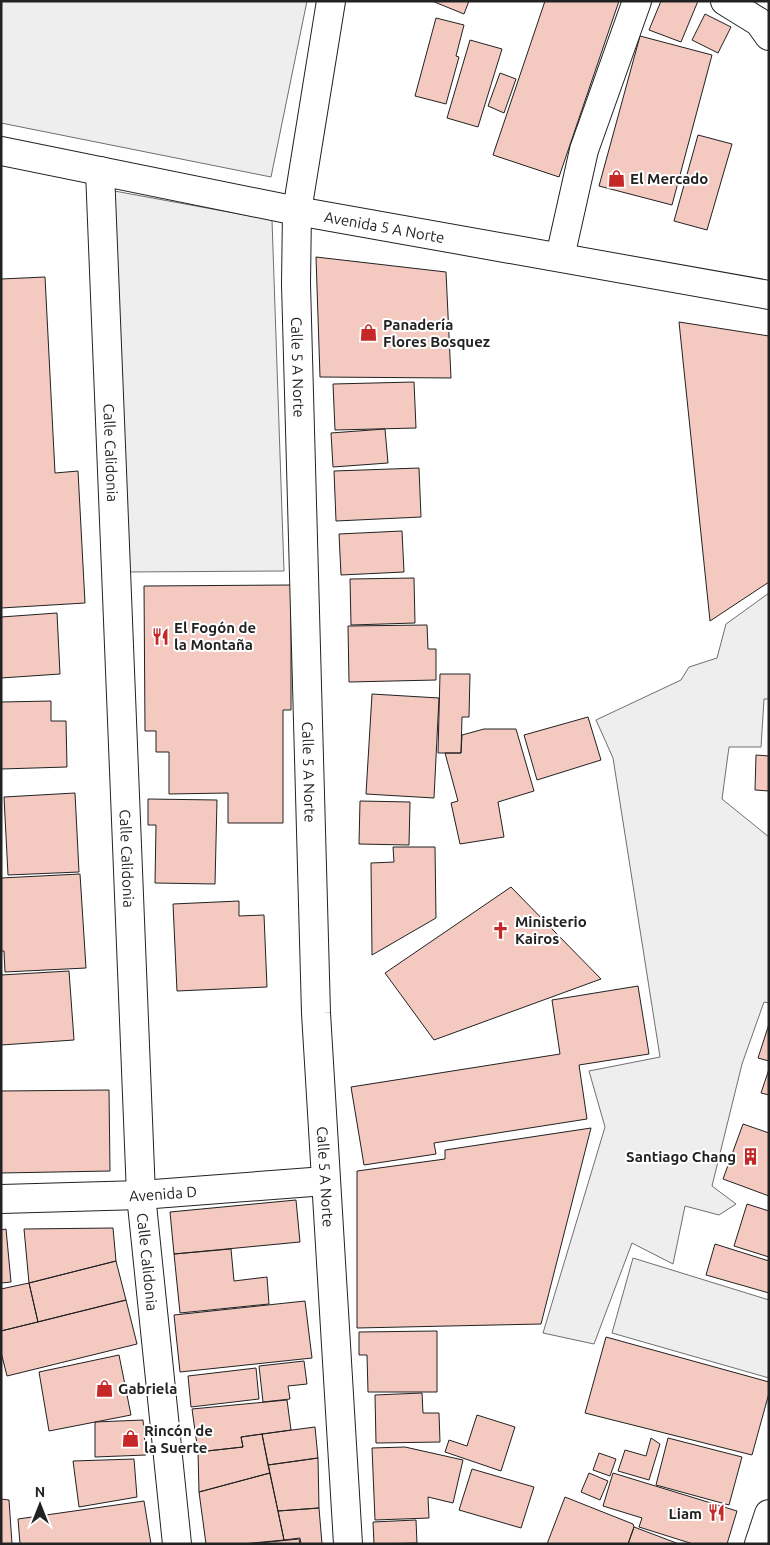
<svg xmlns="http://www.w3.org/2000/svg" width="770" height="1545" font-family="Ubuntu,sans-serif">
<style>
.green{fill:#eee;stroke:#6f6f6f}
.building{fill:#f3c9c0;stroke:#222}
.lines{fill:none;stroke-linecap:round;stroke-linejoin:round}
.minor-casing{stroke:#222;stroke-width:30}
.major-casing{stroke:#222;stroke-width:30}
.minor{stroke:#fff;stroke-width:28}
.major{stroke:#fff;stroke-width:28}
.labels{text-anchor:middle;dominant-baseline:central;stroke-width:4;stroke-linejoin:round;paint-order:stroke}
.poi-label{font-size:15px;font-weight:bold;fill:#222;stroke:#fff;text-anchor:start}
.street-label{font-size:15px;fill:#222;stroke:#fff}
</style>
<rect width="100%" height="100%" fill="#fff"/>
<path class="green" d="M1,1H307L271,177L1,123Z
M109,190L272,220L284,571L126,572Z
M769,593V699H764L761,747H729L722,799L769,837V1003L764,1002L742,1064L712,1186L736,1204L719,1215L685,1206L673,1264L632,1243L594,1344L543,1333L605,1127L589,1071L660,1057L613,758L596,720L681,680L689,667L717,658L726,624Z
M633,1258L769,1300V1378L612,1333Z"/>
<path class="building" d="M432,1H469L464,14Z
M545,1H619L559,177L493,155Z
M661,1H698L681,42L649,30Z
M705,14L731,27L718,53L692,40Z
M436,18L464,25L456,56L459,57L446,104L415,96Z
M640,36L712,55L672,205L599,186Z
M470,40L502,49L478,127L447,118Z
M500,73L516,79L504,113L488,106Z
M698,135L732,144L707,230L674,221Z
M316,257L446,272L451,378L320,377Z
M45,277L55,473L78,471L85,603L1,608V279Z
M679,322L769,336V582L710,621Z
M414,382L416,428L335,430L333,384Z
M385,429L388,463L333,467L331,433Z
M419,468L421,517L336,521L334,471Z
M402,531L404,572L341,575L339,534Z
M414,578L415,623L351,625L350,579Z
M291,585V710H283V823H228V793L169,794V752H156V731H145L144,586Z
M57,613L60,674L1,678V617Z
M427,625L428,649H436V680L349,682L348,626Z
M440,674H470L469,717H462L461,753H438Z
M372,694L439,698L434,798L366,794Z
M51,701V721H66L67,767L1,769V702Z
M588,717L601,760L537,780L524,735Z
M484,729H516L534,791L498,802L504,837L460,844L451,803L458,801L445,753H461L462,735Z
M756,755L769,756V791L755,790Z
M75,793L79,872L8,875L4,797Z
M148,799L217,800L215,884L155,883L156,825H148Z
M360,801L410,802L409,845L359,844Z
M393,847H435L436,918L372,955L371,863L394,862Z
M80,874L86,968L5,972L4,951H1V878Z
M511,887L601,979L434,1040L385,973Z
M239,901V916L264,915L267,987L177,991L173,904Z
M69,971L74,1040L1,1045V975Z
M638,986L649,1054L579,1065L587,1119L434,1143L436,1154L364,1165L351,1087L560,1054L552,1000Z
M769,1024V1061L758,1058Z
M769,1069V1095L761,1093Z
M109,1090L110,1171L1,1173V1091Z
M743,1124L769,1133V1196L723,1179Z
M591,1128L541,1324L357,1328V1171L445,1159V1150Z
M296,1200L300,1242L174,1254L170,1212Z
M747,1204L769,1211V1257L734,1246Z
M113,1228L116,1261L29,1283L24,1229Z
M6,1229L11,1282L1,1283V1230Z
M715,1244L769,1261V1293L706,1275Z
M231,1249L234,1281L267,1277L269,1304L180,1313L174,1254Z
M116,1261L126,1300L38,1322L29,1283Z
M29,1283L38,1322L1,1331V1289Z
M126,1300L137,1344L7,1376L1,1352V1331Z
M305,1301L312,1358L180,1372L174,1315Z
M437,1331V1392H368L367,1355H359V1332Z
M606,1337L769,1382V1393L752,1455L585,1413Z
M119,1355L131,1415L49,1431L39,1372Z
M304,1361L307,1384L288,1386L290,1399L263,1402L259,1366Z
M256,1368L259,1399L191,1407L188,1376Z
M422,1393L423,1413H439L440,1442L376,1443L375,1395Z
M287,1400L291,1430L241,1437L243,1447L198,1452L192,1409Z
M477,1415L515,1427L501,1471L445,1452L449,1440L467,1446Z
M143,1420L146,1455L95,1457V1422Z
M315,1427L318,1458L268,1465L262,1434Z
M262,1434L270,1473L199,1492L198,1452L243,1447L241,1437Z
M651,1438L660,1444L649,1480L618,1471L625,1450L646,1456Z
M668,1438L742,1457L729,1505L656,1485Z
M405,1447L463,1460L453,1503L428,1497L429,1518L375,1520L372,1448Z
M599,1453L616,1459L610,1476L593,1470Z
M318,1458L319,1508L278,1511L268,1465Z
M134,1459L137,1497L79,1507L73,1461Z
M472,1469L534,1487L521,1528L459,1510Z
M270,1473L284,1540L242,1544H206L199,1492Z
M589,1473L608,1481L600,1500L581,1492Z
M613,1473L737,1511L727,1544H693L639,1527L642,1518L603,1506Z
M565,1497L633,1524L634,1527L628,1544H547Z
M1,1499L9,1500L12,1544H1Z
M144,1501L151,1544H20L18,1519Z
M319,1508L322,1544H301L300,1538L284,1540L278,1511Z
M416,1520L417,1543L374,1544L373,1522Z
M634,1527L679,1544H628Z
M299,1539L300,1544H249Z"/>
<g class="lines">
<defs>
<g id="minor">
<path id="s1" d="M331,1L297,211L296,284L316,1013L348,1544"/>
<path d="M725,1L759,22L769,36"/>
<path id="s2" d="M100,171L141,1195L177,1544"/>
<path d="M560,257L584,150L637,1"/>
<path id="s3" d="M1,1199L141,1195L325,1181"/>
<path d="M759,1544L769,1514"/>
</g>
<g id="major">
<path id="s4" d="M1,151L297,211L769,295"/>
</g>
</defs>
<use href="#minor" class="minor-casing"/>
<use href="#major" class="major-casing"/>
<use href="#minor" class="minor"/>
<use href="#major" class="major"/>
</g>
<defs>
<symbol id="shop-bare" viewBox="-9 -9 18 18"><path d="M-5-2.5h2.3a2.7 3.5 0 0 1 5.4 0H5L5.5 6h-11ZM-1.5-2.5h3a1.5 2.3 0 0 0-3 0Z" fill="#c62828" stroke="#fff" stroke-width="2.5" paint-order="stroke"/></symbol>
<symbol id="restaurant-bare" viewBox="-9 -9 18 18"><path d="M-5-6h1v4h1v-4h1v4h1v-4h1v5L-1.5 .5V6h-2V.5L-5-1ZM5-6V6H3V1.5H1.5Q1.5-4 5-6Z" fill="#c62828" stroke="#fff" stroke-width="2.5" paint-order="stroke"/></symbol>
<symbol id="church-bare" viewBox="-9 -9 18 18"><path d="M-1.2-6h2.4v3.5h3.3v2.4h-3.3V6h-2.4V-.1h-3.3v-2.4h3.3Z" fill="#c62828" stroke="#fff" stroke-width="2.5" paint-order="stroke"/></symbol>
<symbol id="building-bare" viewBox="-9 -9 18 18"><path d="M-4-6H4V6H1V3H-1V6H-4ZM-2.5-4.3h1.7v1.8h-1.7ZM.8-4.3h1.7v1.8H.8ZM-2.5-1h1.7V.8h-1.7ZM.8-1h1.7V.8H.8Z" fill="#c62828" stroke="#fff" stroke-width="2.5" paint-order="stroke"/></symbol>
</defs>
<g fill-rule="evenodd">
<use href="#shop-bare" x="604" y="166" width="25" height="25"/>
<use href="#shop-bare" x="356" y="320" width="25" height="25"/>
<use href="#restaurant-bare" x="148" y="624" width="25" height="25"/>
<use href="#church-bare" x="488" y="918" width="25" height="25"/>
<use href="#building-bare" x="738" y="1144" width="25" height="25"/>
<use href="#shop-bare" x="92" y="1376" width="25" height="25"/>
<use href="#shop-bare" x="118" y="1426" width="25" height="25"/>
<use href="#restaurant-bare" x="704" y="1500" width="25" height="25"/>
</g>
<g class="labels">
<g class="poi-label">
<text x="630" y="178">El Mercado</text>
<text x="383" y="324">Panadería<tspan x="383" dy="17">Flores Bosquez</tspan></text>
<text x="174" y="627">El Fogón de<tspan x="174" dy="17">la Montaña</tspan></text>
<text x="515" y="921">Ministerio<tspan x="515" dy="17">Kairos</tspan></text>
<text x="736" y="1156" text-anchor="end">Santiago Chang</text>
<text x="118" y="1388">Gabriela</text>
<text x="144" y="1430">Rincón de<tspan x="144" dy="17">la Suerte</tspan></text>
<text x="702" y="1513" text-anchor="end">Liam</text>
</g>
<g class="street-label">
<text stroke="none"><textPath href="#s4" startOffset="391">Avenida 5 A Norte</textPath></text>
<text stroke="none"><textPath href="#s1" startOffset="369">Calle 5 A Norte</textPath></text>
<text stroke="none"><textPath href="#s2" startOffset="282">Calle Calidonia</textPath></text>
<text stroke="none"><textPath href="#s1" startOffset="774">Calle 5 A Norte</textPath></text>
<text stroke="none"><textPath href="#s2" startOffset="688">Calle Calidonia</textPath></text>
<text stroke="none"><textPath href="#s1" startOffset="1179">Calle 5 A Norte</textPath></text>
<text stroke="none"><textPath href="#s3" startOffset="162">Avenida D</textPath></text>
<text stroke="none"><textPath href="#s2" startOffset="1092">Calle Calidonia</textPath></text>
</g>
</g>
<rect width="770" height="1545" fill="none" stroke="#222222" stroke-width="5"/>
<g transform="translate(40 1505)" stroke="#ffffff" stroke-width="4" paint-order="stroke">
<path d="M0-4L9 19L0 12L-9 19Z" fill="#222222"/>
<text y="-8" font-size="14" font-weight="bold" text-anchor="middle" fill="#222222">N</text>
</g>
</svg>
